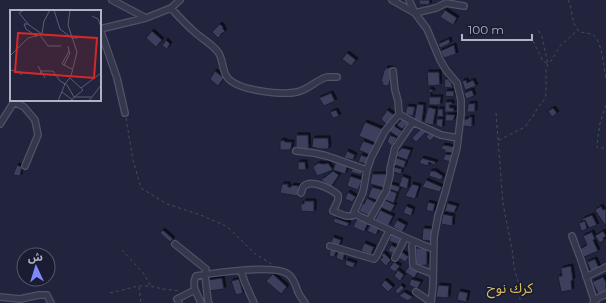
<svg xmlns="http://www.w3.org/2000/svg" width="606" height="303" font-family="Montserrat,'Noto Sans Arabic',sans-serif">
<style>
.building{fill:#3d405c;stroke:#1c1e33;filter:url(#shadow)}
.lines{fill:none;stroke-linecap:round;stroke-linejoin:round}
.street-casing{stroke:#505267;stroke-width:8}
.path{stroke:#414f5a;stroke-width:1;stroke-dasharray:3 3;stroke-linecap:butt}
.street{stroke:#35374c;stroke-width:5.5}
.labels{text-anchor:middle;dominant-baseline:central;stroke-width:3.5;stroke-linejoin:round;paint-order:stroke}
.quarter-label{font-size:14px;fill:#d9ba5a;stroke:#1a1c31}
.inset-road{fill:none;stroke:#5a5d74;stroke-width:1}
.view{fill:#d62828;fill-opacity:0.15;stroke:#d62828;stroke-width:2}
.inset-edge{fill:none;stroke:#b0b2c8;stroke-width:2}
</style>
<defs>
<filter id="shadow"><feDropShadow dx="2" dy="-2" stdDeviation="0" flood-color="#0009"/></filter>
</defs>
<rect width="100%" height="100%" fill="#21243c"/>
<path class="building" d="M419,0H430L429,5L419,4Z
M445,10L457,18L453,25L440,17Z
M220,24L223,27V29L225,31L220,35H221L218,38L212,32Z
M152,31L162,40L156,47L146,38Z
M449,39L450,43L440,48L438,44Z
M166,40L170,44L167,49L162,46Z
M454,45L456,54L444,58L440,51Z
M347,53L356,60L351,66L342,59Z
M386,68H391L393,70L389,84L387,86L382,85L383,82H381L384,71Z
M215,71L224,78L218,86L210,79Z
M427,72H439L440,85L428,86Z
M445,79H448L452,84V88L444,87Z
M466,80L467,83L473,80L476,86L465,90L462,81Z
M429,89L433,90V92H430V97H441L440,105H429Z
M472,90L474,96L466,99L464,93Z
M446,91H454V97L445,96Z
M331,93L335,101L324,106L319,98Z
M445,102H452V105H449L450,108H454V112H445Z
M475,103V112H467L468,104Z
M417,104L424,105L422,122L414,120Z
M407,106L415,107L413,116L405,114Z
M428,107L436,109L433,125L424,123Z
M553,108L557,113L552,117L548,111Z
M438,109H443V117L437,116Z
M336,110L339,116L333,118L330,112Z
M387,110L394,115L387,125L381,119Z
M446,114L455,115L453,121H445Z
M469,117H472V127L463,126L464,119H468Z
M403,118L410,122L402,129L397,125Z
M437,119H443L442,128L436,125Z
M365,122L382,129L376,143L359,136Z
M393,125L402,131L398,137L389,131Z
M422,128L426,132L416,142L412,138Z
M430,132L435,136L430,141L426,137Z
M296,135H308L309,149H296Z
M390,135L397,138L392,146L387,142Z
M313,138H328L329,145L328,149H320L312,147Z
M284,140L285,142H292L291,148L290,150H280V141Z
M363,141L374,145L370,155L359,150Z
M443,145L455,147L453,153L444,152L445,150L441,149Z
M402,148L411,150L407,160L396,156L398,152Z
M347,151L355,155L353,160L344,158Z
M445,154L452,155L451,162L443,160Z
M361,155L369,158L366,164L358,162Z
M394,157L406,161L404,168L392,164Z
M422,158L436,162L434,165L429,162L428,166L419,163Z
M336,161L348,165L345,174L333,170Z
M298,162H305L306,170H298Z
M318,163L324,164L328,163L333,170L317,176L313,167Z
M17,165L22,167L20,176L13,175Z
M353,167L363,170L361,175L351,172Z
M394,167L402,169L401,174L393,172Z
M333,171L339,175L331,187L321,180Z
M430,171H435L443,176L441,180L429,176Z
M372,174H389L385,188L370,184Z
M350,176L362,180L358,190L347,186Z
M402,176L409,179L407,189L399,186Z
M426,180L442,187L440,192L422,187Z
M282,184H288V187H291L292,185L299,186L298,196L280,193Z
M391,184L400,187L398,192L389,189Z
M412,184L419,186L415,199L405,196Z
M372,187L383,190L379,201L368,197Z
M389,190L397,193L394,203L385,200Z
M348,192L356,197L352,202L345,199Z
M367,198L378,204L371,217L359,211L363,203L364,204Z
M385,200L395,205L391,212L380,207L382,202L383,203Z
M304,201H314V212L301,211V203L304,204Z
M428,202L435,204L433,212L426,210Z
M447,203L457,206L454,213L445,211Z
M406,206L413,209L411,216L403,213Z
M601,206L603,210L605,209H606V224L605,225L595,210Z
M380,210L393,216L388,226L375,220Z
M443,214L453,216L452,226L441,224Z
M592,215L597,225L589,228L585,220L583,221L582,219Z
M335,218L349,223L347,227L333,222Z
M357,219L368,223L364,232L353,227Z
M397,220L406,225L402,232L393,227Z
M585,221L587,229L581,231L579,223Z
M371,224L379,228L376,235L367,231Z
M423,228L432,229L431,241L422,240Z
M163,230L173,239L170,242L160,233Z
M603,231L606,236L603,238L604,240L600,243L595,236Z
M592,232L595,239L593,240L598,251L584,257L580,249L587,245L583,236Z
M392,234L403,239L400,245L389,241Z
M333,237L341,240L339,246L331,243Z
M364,243L374,247L371,255L361,251Z
M391,245L399,249L396,256L393,255L394,254L388,251Z
M331,247L337,249L334,257L329,256Z
M416,248H427V265L416,266Z
M339,250L345,252L343,261L336,258Z
M402,252L409,257L405,262L398,257Z
M384,253L391,260L386,266L380,260L383,257L381,255Z
M595,259L599,268L591,271L587,262Z
M346,260L355,263L353,268L345,265Z
M394,262L400,266L395,272L389,268Z
M409,266L418,272L414,278L405,272Z
M571,266L573,280L571,281L572,290L561,292L558,276H562L561,268Z
M398,270L404,275L400,281L394,276Z
M273,274L287,287L281,294L266,281Z
M603,277L606,282V291L599,295L592,282Z
M222,278L224,289L209,291L208,280Z
M239,279L243,293L236,295L231,281Z
M411,279L421,282L417,289L409,285Z
M385,280L393,287L388,292L381,285Z
M401,285L404,288L398,294L395,291Z
M438,285L449,286L448,298L436,297Z
M459,291L468,293L466,302L457,300Z
M404,292L413,297L408,301L399,296Z"/>
<g class="lines">
<defs>
<path id="street" d="M112,0L146,18
M392,0L415,13L436,8L446,3L464,6
M409,0L415,13L427,29L440,60L446,70L457,83L461,100V114L457,148L445,193L438,216L434,237L433,286L431,303
M171,8C179,17 187,26 197,34C203,39 213,45 218,52C223,58 222,70 227,77C237,91 282,95 297,92C308,90 316,80 327,77C330,77 334,77 337,77
M100,29L117,78L125,113
M100,29L146,18L171,8L180,0
M393,71L395,90L398,101L399,114L385,131L371,158L367,170L363,192L354,212C358,217 364,218 370,221C391,231 412,241 433,249
M14,102L24,107L35,120L38,135L25,166
M413,122L441,135L458,138
M0,124L14,102L16,100
M296,151L314,153L327,156L367,170
M301,193C302,192 302,188 303,187C311,178 331,189 338,195V200L333,211C341,214 348,219 356,214
M369,221L386,191L390,175V169L395,148L413,122L399,114
M572,236L581,260L594,300
M414,242L412,246L413,265L415,267L433,274
M175,244L206,269L205,275L208,301L209,303
M330,246L374,259L376,257L389,231
M395,258L405,238
M241,271L245,283L254,303
M586,277L606,267
M416,292L431,302
M0,297L20,299L39,295H47L51,303
M179,303L177,299L195,290
M201,303C197,293 191,287 196,276C214,273 274,264 288,274C294,278 296,286 298,292C300,296 303,300 305,303
M593,303L598,298L606,294"/>
</defs>
<use href="#street" class="street-casing"/>
<path class="path" d="M568,0C573,9 571,23 578,30C582,34 588,32 593,35C602,40 604,69 606,80
M533,41L543,61L548,64L542,37L538,29
M606,105L600,123L597,145V147L599,149L606,147
M496,113L503,204L512,249L514,267L519,285L520,299L521,303
M126,118L133,160L141,188L167,204L198,214L224,225L231,230L254,253L273,265
M499,140L525,127L535,113L538,107L544,100L546,94V68L548,64L551,61L560,46L578,30
M122,250L144,274L150,285
M139,287L141,303
M110,293L138,286H150L163,289L180,291"/>
<use href="#street" class="street"/>
</g>
<g class="labels">
<g class="quarter-label">
<text x="510" y="288">كرك نوح</text>
</g>
</g>
<g transform="translate(10 10)">
<rect width="91" height="91" fill="#21243c"/>
<path class="inset-road" d="M14,0L9,3L19,15L32,24M44,0L50,19L62,28H68M82,6L88,9L91,17M18,14H14L16,19L27,27M30,25L38,36H51M58,36L59,41L52,54L62,59M0,46L18,28L32,24L34,11L40,0M54,55L60,43L59,41M28,56L35,68M0,60L11,62V65M30,65L31,61H43L50,71L57,75L64,87M71,78L91,63M52,82L64,91M64,87H81M48,91L55,74L61,66L67,42L58,15L60,0M60,91L73,80L60,68M79,91L91,75"/>
<path class="view" d="M8,23L87,28L84,68L5,62Z"/>
<rect width="91" height="91" class="inset-edge"/>
</g>
<g transform="translate(36 267) rotate(356)"><circle r="19" fill="#1a1c31" stroke="#56586d"/>
<path d="M0-3L7 15L0 10L-7 15Z" fill="#8088fd"/>
<text y="-6" font-size="11" font-weight="bold" text-anchor="middle" fill="#b0b2c8">ش</text>
</g>
<path d="M462 34v6h70v-6" fill="none" stroke="#b0b2c8" stroke-width="2"/>
<text x="468" y="34" font-size="12" fill="#b0b2c8" stroke="#1a1c31" stroke-width="3" paint-order="stroke">100 m</text>
</svg>
